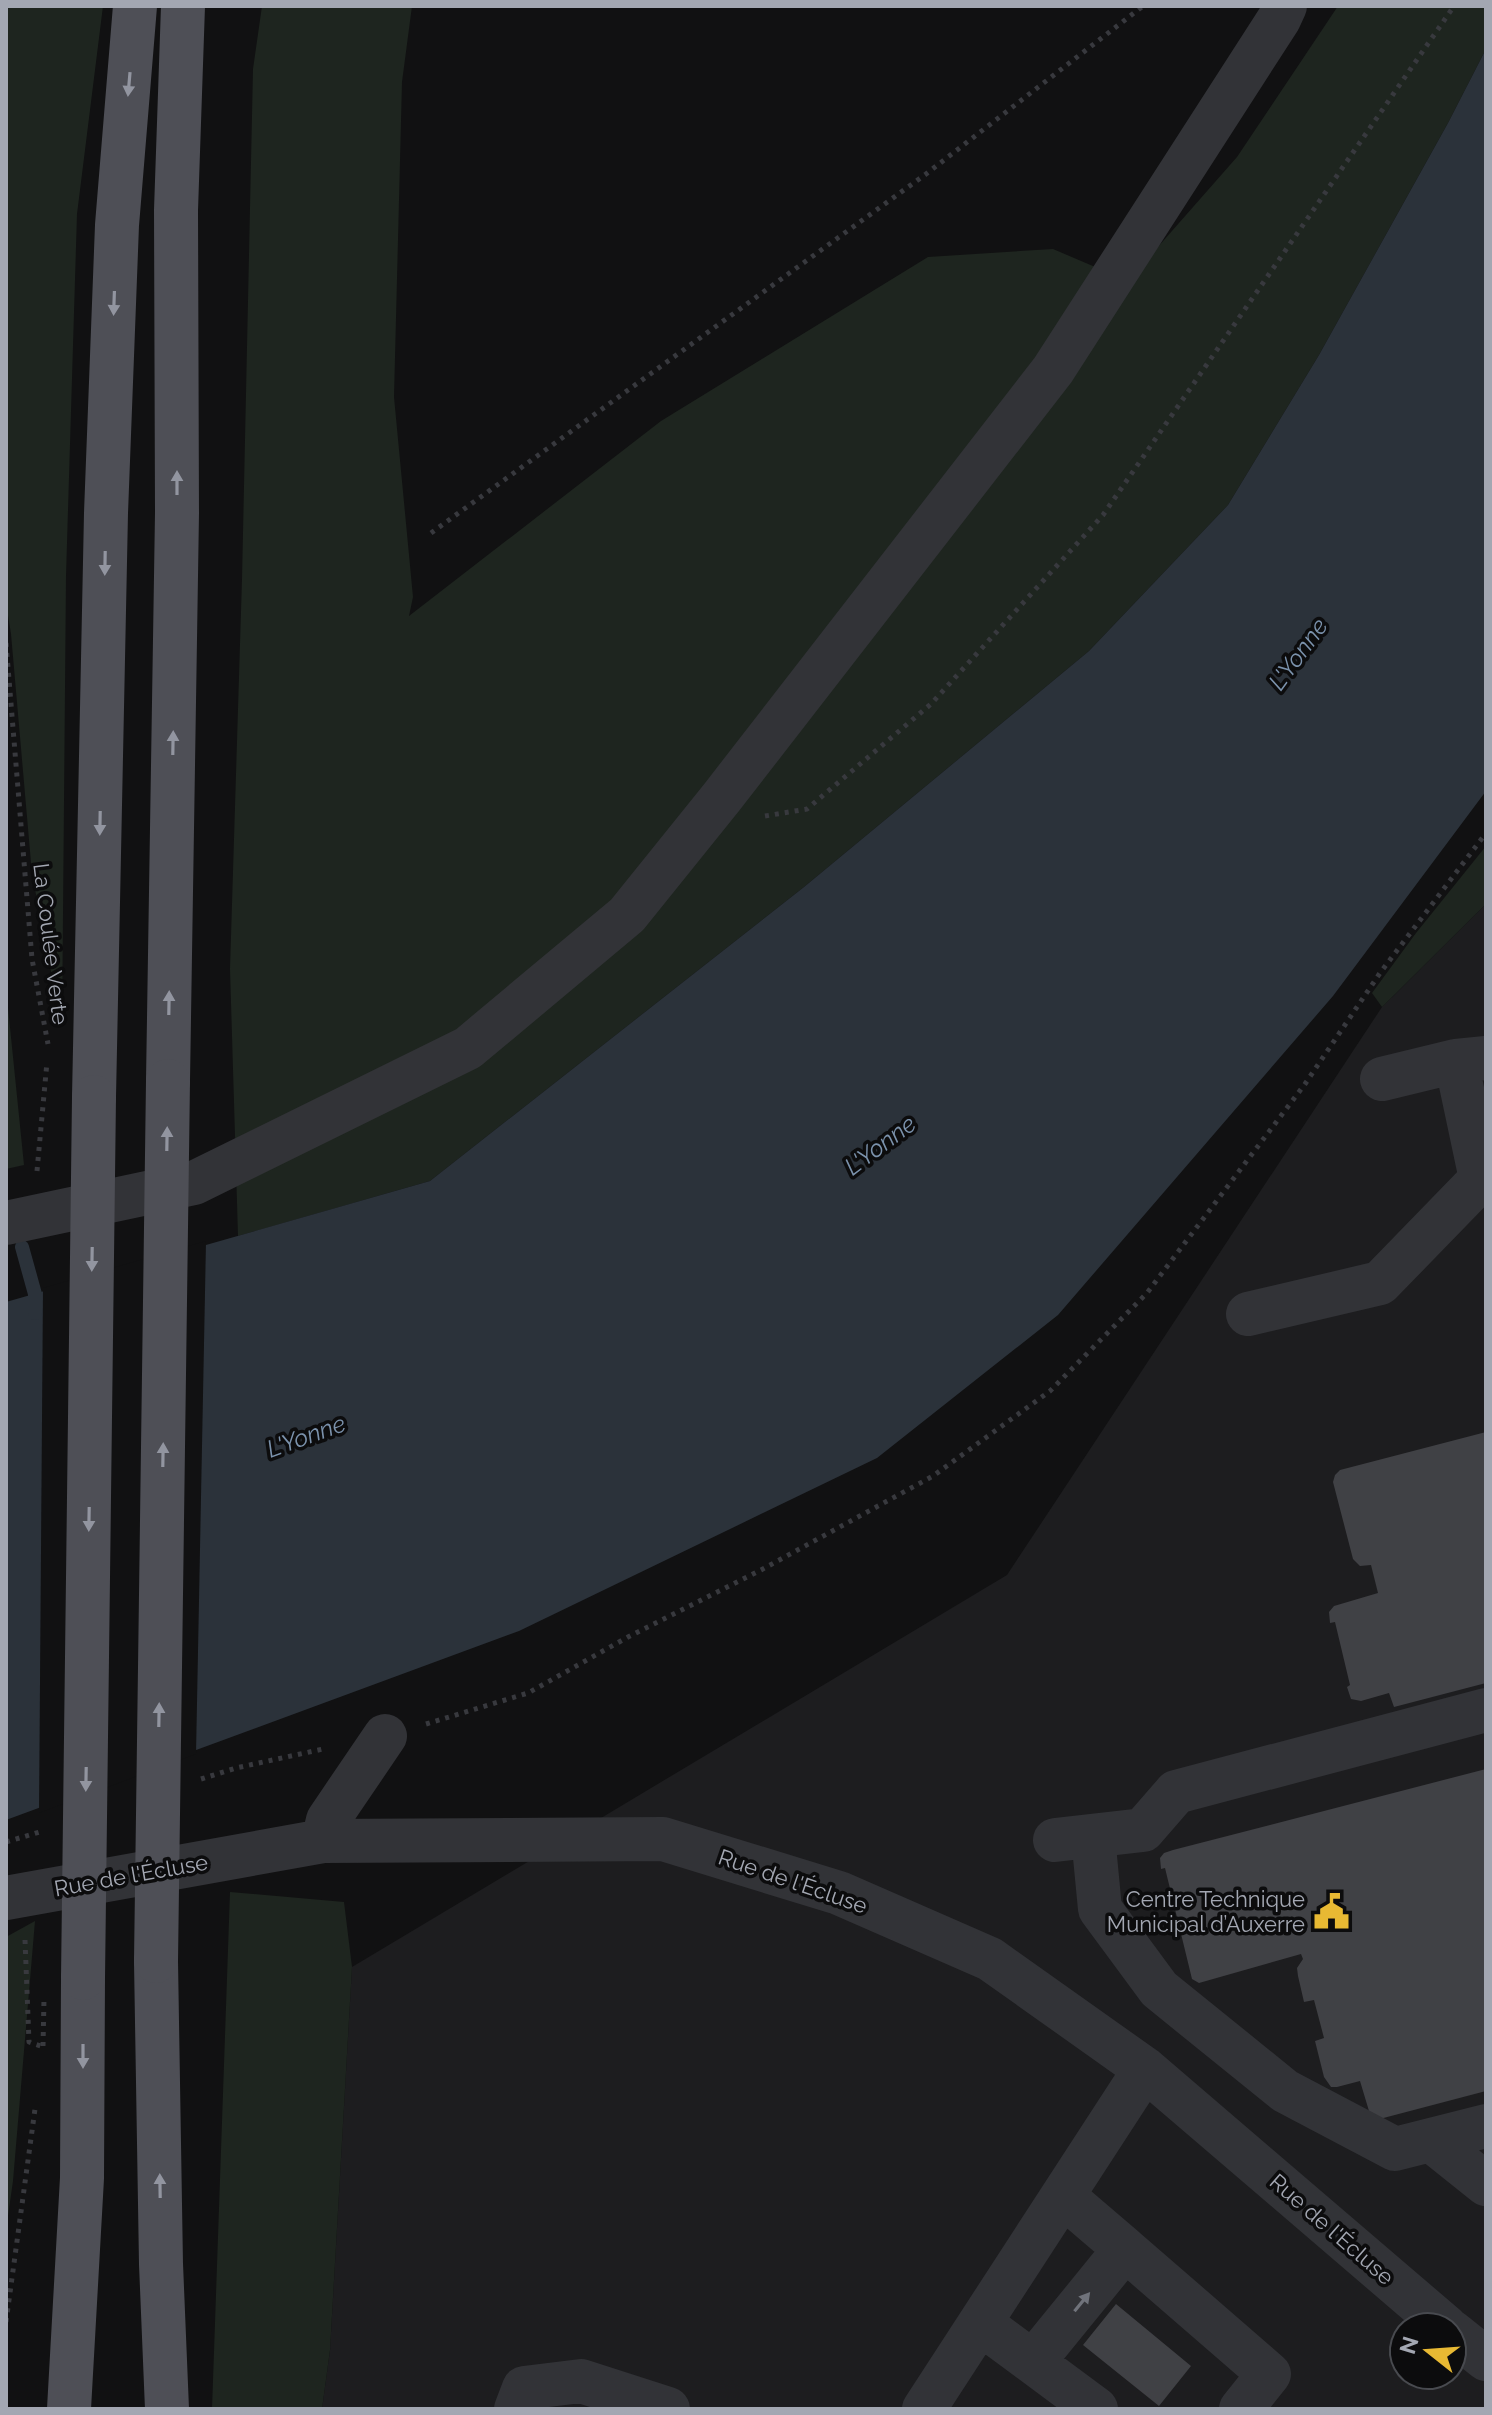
<svg xmlns="http://www.w3.org/2000/svg" width="1492" height="2415" font-family="Raleway,sans-serif">
<style>
.built{fill:#1d1d1f;fill-rule:evenodd}
.green{fill:#1e251f}
.water{fill:#2b323a}
.pier{fill:#111112}
.lines{fill:none;stroke-linecap:round;stroke-linejoin:round}
.stream{stroke:#2b323a;stroke-width:14}
.building{fill:#404145}
.path{stroke:#38393e;stroke-width:5;stroke-dasharray:4 6;stroke-linecap:butt}
.minor{stroke:#323337;stroke-width:44}
.major{stroke:#4e4f56;stroke-width:44}
.path-bridge{stroke:#38393e;stroke-width:5;stroke-dasharray:4 6;stroke-linecap:butt}
.major-bridge{stroke:#4e4f56;stroke-width:44}
.oneway{fill:#9295a0}
.oneway2{fill:#70737b}
.labels{text-anchor:middle;dominant-baseline:central;stroke-width:7;stroke-linejoin:round;paint-order:stroke}
.street-label{font-size:22px;fill:#a3a7b2;stroke:#0c0c0d}
.poi-label{font-size:22px;fill:#a3a7b2;stroke:#0c0c0d;text-anchor:end}
.water-label{font-size:24px;font-style:italic;fill:#7b92ac;stroke:#0c0c0d}
</style>
<rect width="100%" height="100%" fill="#111112"/>
<path class="built" d="M1486,904V2409H322L330,2350L352,1967L1007,1575L1382,1007ZM1404,2327H1452V2375H1404Z"/>
<path class="green" d="M6,6H103L77,214L66,576L62,1028L32,874L11,634L6,603Z
M262,6H412L402,82L394,397L413,597L409,616L661,421L928,257L1053,249L1128,281L1237,157L1338,6H1486V49L1448,123L1319,355L1228,505L1089,651L804,887L430,1181L238,1236L230,969L242,579L253,69Z
M1486,846V904L1382,1007L1372,993L1416,933Z
M6,988L24,1165L6,1169Z
M230,1892L344,1902L352,1967L330,2350L322,2409H212Z
M35,1921L13,2181L6,2230V1937Z"/>
<path class="water" d="M1486,49V791L1333,996L1058,1315L877,1458L519,1631L6,1820V1302L430,1181L804,887L1089,651L1228,505L1319,355L1448,123Z"/>
<path class="pier" d="M206,1241L196,1754L39,1813L43,1288Z"/>
<g class="lines">
<path class="stream" d="M22,1247L35,1294V1313"/>
</g>
<path class="building" d="M1486,1432V1683L1394,1707L1389,1693L1361,1701L1351,1699L1347,1687L1350,1685L1335,1622L1330,1623L1329,1612L1334,1606L1378,1593L1371,1565L1360,1566L1353,1559L1333,1482L1335,1475L1340,1470Z
M1486,1769V2091L1372,2121L1360,2081L1337,2087H1331L1324,2077L1315,2041L1324,2038L1314,2000L1304,2002L1298,1976L1297,1968L1303,1959L1301,1954L1199,1983L1192,1979L1165,1868L1161,1869L1160,1858L1164,1853L1173,1850Z
M1116,2304L1191,2366L1159,2406L1083,2345Z"/>
<g class="lines">
<path class="path" d="M431,533L926,174L1143,6
M6,643L32,959L48,1044
M765,816L807,809L931,704L1103,515L1454,6
M37,1171L47,1062
M426,1724L528,1693L628,1637L761,1570L933,1476L1050,1391L1147,1293L1305,1084L1380,973L1486,833
M201,1779L236,1768L323,1749
M6,1842L43,1831
M25,1940L29,2042L41,2046
M6,2322L35,2109"/>
<path class="minor" d="M1382,1079L1456,1061
M6,1223L194,1183L468,1048L627,915L722,797L1053,370L1279,19L1285,6
M1248,1314L1380,1283L1481,1179L1456,1061L1486,1058
M1093,1836L1100,1909L1159,1989L1285,2091L1395,2149L1486,2126
M1055,1840L1143,1830L1176,1792L1486,1710
M323,1841L328,1820L385,1736
M6,1898L323,1841L663,1839L839,1893L990,1959L1145,2069L1446,2327
M1431,2140L1486,2184
M1063,2196L1125,2249
M980,2323L1096,2409
M1452,2332L1486,2359
M1033,2362L1125,2249L1269,2374L1241,2409
M516,2409L524,2388L581,2381L668,2409
M924,2409L1145,2069"/>
<path class="major" d="M168,1081L177,513L176,210L183,6
M94,1097L106,513L117,225L135,6
M156,1961L161,2264L167,2409
M69,2409L82,2178L83,1978"/>
<path class="path-bridge" d="M43,2046L44,1999"/>
<path class="major-bridge" d="M156,1961L168,1081
M83,1978L94,1097"/>
</g>
<defs><path id="oneway-solid" d="M-6-.8H1V-3.2L6.5 0L1 3.2V.8H-6Z" transform="scale(2)"/></defs>
<g class="oneway">
<use href="#oneway-solid" transform="translate(129 84) rotate(95)"/>
<use href="#oneway-solid" transform="translate(114 303) rotate(92)"/>
<use href="#oneway-solid" transform="translate(177 483) rotate(-90)"/>
<use href="#oneway-solid" transform="translate(105 563) rotate(91)"/>
<use href="#oneway-solid" transform="translate(173 743) rotate(-89)"/>
<use href="#oneway-solid" transform="translate(100 823) rotate(91)"/>
<use href="#oneway-solid" transform="translate(169 1003) rotate(-89)"/>
<use href="#oneway-solid" transform="translate(167 1139) rotate(-89)"/>
<use href="#oneway-solid" transform="translate(92 1259) rotate(91)"/>
<use href="#oneway-solid" transform="translate(163 1455) rotate(-89)"/>
<use href="#oneway-solid" transform="translate(89 1519) rotate(91)"/>
<use href="#oneway-solid" transform="translate(159 1715) rotate(-89)"/>
<use href="#oneway-solid" transform="translate(86 1779) rotate(91)"/>
<use href="#oneway-solid" transform="translate(83 2056) rotate(90)"/>
<use href="#oneway-solid" transform="translate(160 2186) rotate(-91)"/>
</g>
<use class="oneway2" href="#oneway-solid" transform="translate(1082 2302) rotate(-51)"/>
<defs>
<symbol id="civic-bare" viewBox="-9 -9 18 18"><path d="M-.6-6.5H3V-4.5H.6V-3L4-1V1h2V6H-6V1h2V-1L-.6-3ZM-1.2 2.5V6h2.4V2.5Z" fill="#e8b933" stroke="#0c0c0d" stroke-width="2.5" paint-order="stroke"/></symbol>
</defs>
<g fill-rule="evenodd">
<use href="#civic-bare" x="1306" y="1886" width="51" height="51"/>
</g>
<g class="labels">
<g class="street-label">
<text transform="translate(51 944) rotate(83)">La Coulée Verte</text>
<text transform="translate(131 1875) rotate(-10)">Rue de l'Écluse</text>
<text transform="translate(793 1881) rotate(19)">Rue de l'Écluse</text>
<text transform="translate(1332 2229) rotate(41)">Rue de l'Écluse</text>
</g>
<g class="poi-label">
<text x="1305" y="1899">Centre Technique<tspan x="1305" dy="25">Municipal d’Auxerre</tspan></text>
</g>
<g class="water-label">
<text transform="translate(1298 654) rotate(-54)">L'Yonne</text>
<text transform="translate(880 1145) rotate(-37)">L'Yonne</text>
<text transform="translate(306 1436) rotate(-20)">L'Yonne</text>
</g>
</g>
<rect width="1492" height="2415" fill="none" stroke="#a3a7b2" stroke-width="16"/>
<g transform="translate(1428 2351) rotate(287)"><circle r="38" fill="#0c0c0d" stroke="#484a4f" stroke-width="2"/>
<path d="M0-6L14 30L0 20L-14 30Z" fill="#e8b933"/>
<text y="-12" font-size="22" font-weight="bold" text-anchor="middle" fill="#a3a7b2">N</text>
</g>
</svg>
